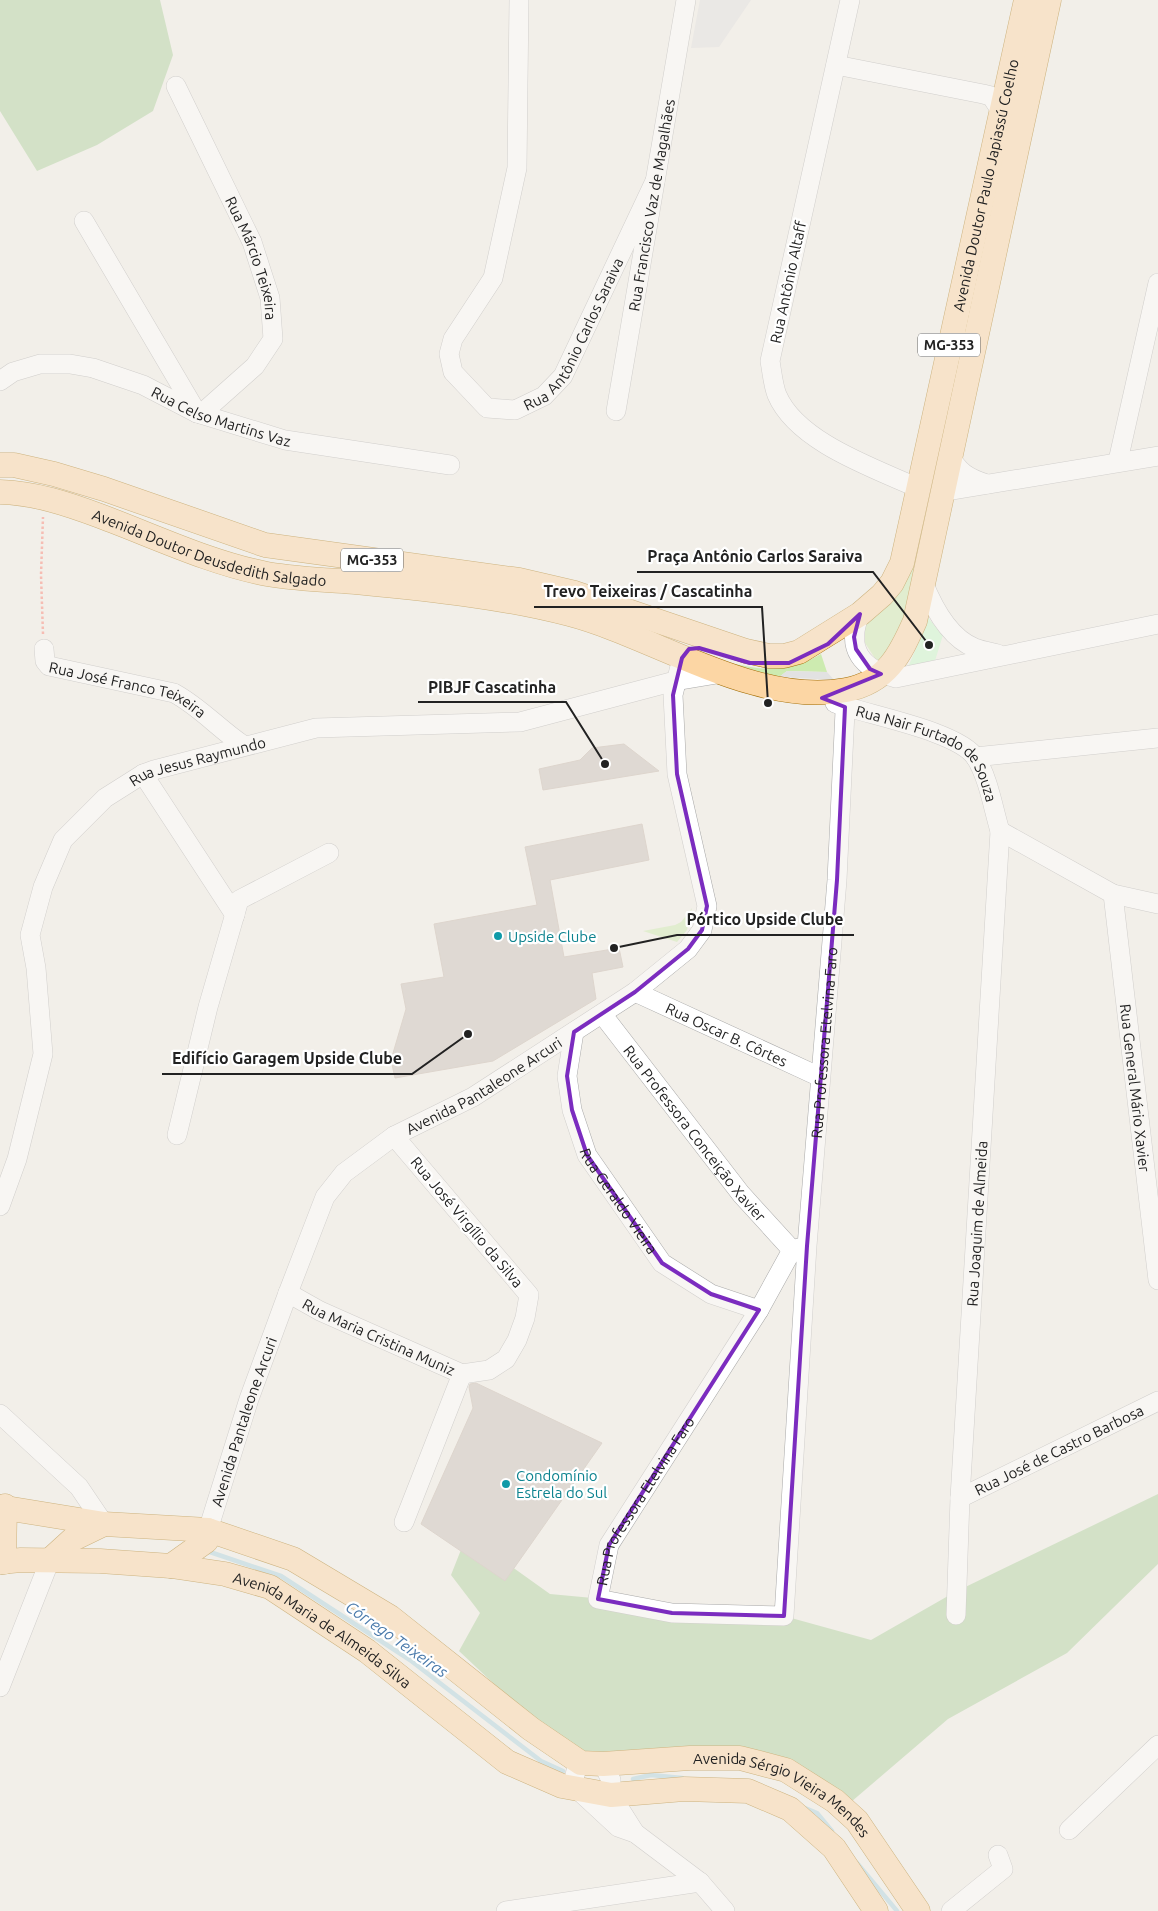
<svg xmlns="http://www.w3.org/2000/svg" width="1158" height="1911" font-family="Ubuntu,sans-serif">
<style>
.residential{fill:#e0dfdf}
.grass{fill:#cdebb0}
.forest{fill:#add19e}
.park{fill:#c8facc}
.parking{fill:#e2e2e2}
.lines{fill:none;stroke-linecap:round;stroke-linejoin:round}
.stream{stroke:#aad3df;stroke-width:4.5}
.building{fill:#c7bfb8;stroke:#c4b6ab}
.minor-casing{stroke:#a9a9a9;stroke-width:20}
.major-casing{stroke:#a06b00;stroke-width:25}
.path{stroke:#fa8072;stroke-width:2.5;stroke-dasharray:2.5 2.5;stroke-linecap:butt}
.minor{stroke:#fff;stroke-width:19}
.major{stroke:#fcd6a4;stroke-width:24}
.marked{fill:none;stroke:#7b2cbf;stroke-width:4;stroke-linejoin:round}
.culture-dot{fill:#0f9aa8;stroke:#fff;stroke-width:2}
.labels{text-anchor:middle;dominant-baseline:central;stroke-width:4.5;stroke-linejoin:round;paint-order:stroke}
.shield{fill:#fff;stroke:#646464;stroke-width:1}
.shield-label{font-size:14px;font-weight:bold;fill:#222}
.street-label{font-size:15px;fill:#222;stroke:#fff}
.culture-label{font-size:15px;fill:#0d838f;stroke:#fff;text-anchor:start}
.water-label{font-size:16px;font-style:italic;fill:#4a7aab;stroke:#fff}
.leader{fill:none;stroke:#222;stroke-width:2}
.callout-dot{fill:#222;stroke:#fff;stroke-width:2}
.callout-label{font-size:16px;text-anchor:middle;font-weight:bold;fill:#222;stroke:#fff;stroke-width:4.5;stroke-linejoin:round;paint-order:stroke}
</style>
<rect width="100%" height="100%" fill="#f2efe9"/>
<path class="residential" d="M700,0H751L719,47L691,48Z"/>
<path class="grass" d="M920,525L926,526L901,634L882,662L876,660L865,643V622Z
M821,654L827,672L787,671L779,677L722,661C760,670 785,675 821,654Z
M692,908L687,930L677,942L643,931L675,925L681,922Z"/>
<path class="forest" d="M0,0H160L173,55L153,111L97,145L37,171L0,111Z
M1158,1494V1564L1067,1653L948,1719L844,1808L752,1756L565,1751L459,1651L480,1613L451,1575L468,1532L497,1556L550,1594L784,1616L871,1640L955,1592Z"/>
<path class="park" d="M924,613L943,635L934,664L908,667L921,637Z"/>
<path class="parking" d="M787,671L827,672L834,680L779,677Z"/>
<g class="lines">
<path class="stream" d="M207,1551L281,1576L410,1660L541,1761L563,1771
M633,1779L651,1775L682,1778
M805,1808L817,1813L832,1831
M857,1863L897,1911"/>
</g>
<path class="building" d="M624,744L659,771L543,790L539,769L580,760L592,748Z
M642,824L649,860L550,880L564,957L619,948L623,967L592,973L596,999L493,1061L395,1078L391,1060L406,1009L401,984L444,977L434,924L537,905L525,847Z
M476,1383L602,1443L505,1581L421,1524L473,1408L469,1387L470,1384Z"/>
<g class="lines">
<defs>
<g id="minor">
<path id="s1" d="M519,0L517,168L493,278L453,339L449,354L453,372L487,408L515,410L544,396L563,376L655,181"/>
<path d="M850,0L770,361C772,372 773,385 777,395C797,442 874,468 918,488"/>
<path d="M836,65L983,94L991,96L1001,111"/>
<path id="s2" d="M176,86L252,242L270,298L273,339L255,366L201,414"/>
<path d="M84,221L197,413"/>
<path id="s3" d="M0,381L13,372L40,364H70L93,368L143,385L197,413L285,440L450,465"/>
<path id="s4" d="M616,411L686,0"/>
<path d="M949,454C958,472 968,478 987,484"/>
<path d="M1118,461L1158,283"/>
<path d="M941,492L1158,456"/>
<path d="M923,582C933,607 949,638 975,648C982,651 991,652 998,654"/>
<path d="M860,614C845,649 862,669 896,678L1158,624"/>
<path id="s5" d="M44,649L45,661L49,666L174,693C200,707 219,729 243,745"/>
<path id="s6" d="M835,703C867,715 959,731 976,758C989,780 993,808 1000,831L1113,894L1158,904"/>
<path d="M975,757L1158,738"/>
<path d="M143,774L235,915"/>
<path id="s7" d="M1113,894L1158,1280"/>
<path id="s8" d="M635,992L820,1077"/>
<path id="s9" d="M602,1014L741,1194L792,1250"/>
<path id="s10" d="M574,1032L567,1076L572,1110L587,1155L662,1263L711,1294L759,1310"/>
<path d="M177,1135L208,1007L239,900L329,853"/>
<path id="s11" d="M0,1206L17,1159L43,1054L36,968L30,935L43,887L63,840L105,798L143,774L154,770L316,728L520,722L675,681L723,673"/>
<path id="s12" d="M807,1246L784,1616L672,1613L598,1599L609,1545L759,1310L792,1250L807,1246L837,880L846,690"/>
<path id="s13" d="M288,1293L320,1311L462,1374L489,1370L506,1359L517,1340L525,1318L529,1295L394,1136"/>
<path d="M0,1414L79,1487L104,1524"/>
<path id="s14" d="M960,1498L1158,1401"/>
<path d="M404,1522L462,1374"/>
<path id="s15" d="M208,1530L249,1399L288,1293L325,1197L344,1173L394,1136L473,1097L635,992L688,949L702,930L707,906L677,774L673,695L682,658"/>
<path id="s16" d="M956,1615L960,1498L1000,831"/>
<path d="M0,1687L50,1560"/>
<path d="M581,1763L576,1771L574,1779L577,1789L618,1827L635,1833L700,1882L725,1911"/>
<path d="M603,1764L611,1780V1795L635,1833"/>
<path d="M1069,1830L1158,1745"/>
<path d="M506,1911L700,1882"/>
<path d="M951,1911L1003,1869L998,1855"/>
</g>
<g id="major">
<path id="s17" d="M0,465H14L54,474L104,489L265,545L519,580L575,593L746,651L769,656H784L799,652L860,614L882,595L892,583L902,563L1026,0"/>
<path id="s18" d="M0,492C35,493 68,504 100,516C154,536 210,563 267,574C296,579 326,580 355,582C426,589 500,596 569,614C654,636 756,707 846,690C887,682 900,655 915,621L1049,0"/>
<path id="s19" d="M0,1507L104,1524L208,1530L293,1559L390,1617L531,1729L581,1763L603,1764L690,1758H740L786,1770L835,1801L857,1821L918,1911"/>
<path d="M50,1560L73,1539L104,1524"/>
<path id="s20" d="M0,1562L21,1560L100,1561L171,1566L225,1574L270,1587L367,1651L507,1762L562,1786L611,1795L684,1789L748,1791L790,1809L834,1848L876,1911"/>
<path d="M4,1562L5,1506"/>
<path d="M171,1566L206,1541L208,1530"/>
</g>
</defs>
<use href="#minor" class="minor-casing"/>
<use href="#major" class="major-casing"/>
<path class="path" d="M43,634L41,575L43,517"/>
<use href="#minor" class="minor"/>
<use href="#major" class="major"/>
</g>
<path d="M0 0H1158V1911H0ZM860,614L854,637L856,649L870,669L881,674L822,698L845,707L837,880L807,1246L784,1616L672,1613L598,1599L609,1545L759,1310L711,1294L662,1263L587,1155L572,1110L567,1076L574,1032L635,992L688,949L702,930L707,906L677,774L673,695L682,658L689,649L699,648L750,663H789L828,644Z" fill="#f2efe9" fill-opacity=".55" fill-rule="evenodd"/>
<path class="marked" d="M860,614L854,637L856,649L870,669L881,674L822,698L845,707L837,880L807,1246L784,1616L672,1613L598,1599L609,1545L759,1310L711,1294L662,1263L587,1155L572,1110L567,1076L574,1032L635,992L688,949L702,930L707,906L677,774L673,695L682,658L689,649L699,648L750,663H789L828,644Z"/>
<g class="culture-dot">
<circle cx="498" cy="936" r="5"/>
<circle cx="506" cy="1484" r="5"/>
</g>
<g class="labels">
<g class="shield">
<rect x="918" y="333.5" width="62" height="23" rx="4"/>
<rect x="341" y="548.5" width="62" height="23" rx="4"/>
</g>
<g class="shield-label">
<text x="949" y="345">MG-353</text>
<text x="372" y="560">MG-353</text>
</g>
<g class="street-label">
<text stroke="none"><textPath href="#s17" startOffset="1352">Avenida Doutor Paulo Japiassú Coelho</textPath></text>
<text stroke="none"><textPath href="#s4" startOffset="209">Rua Francisco Vaz de Magalhães</textPath></text>
<text stroke="none"><textPath href="#s2" startOffset="189">Rua Márcio Teixeira</textPath></text>
<text transform="translate(788 282) rotate(-78)">Rua Antônio Altaff</text>
<text stroke="none"><textPath href="#s1" startOffset="565">Rua Antônio Carlos Saraiva</textPath></text>
<text stroke="none"><textPath href="#s3" startOffset="235">Rua Celso Martins Vaz</textPath></text>
<text stroke="none"><textPath href="#s18" startOffset="218">Avenida Doutor Deusdedith Salgado</textPath></text>
<text stroke="none"><textPath href="#s5" startOffset="101">Rua José Franco Teixeira</textPath></text>
<text stroke="none"><textPath href="#s6" startOffset="111">Rua Nair Furtado de Souza</textPath></text>
<text stroke="none"><textPath href="#s11" startOffset="539">Rua Jesus Raymundo</textPath></text>
<text stroke="none"><textPath href="#s8" startOffset="101">Rua Oscar B. Côrtes</textPath></text>
<text stroke="none"><textPath href="#s12" startOffset="1180">Rua Professora Etelvina Faro</textPath></text>
<text stroke="none"><textPath href="#s15" startOffset="549">Avenida Pantaleone Arcuri</textPath></text>
<text stroke="none"><textPath href="#s7" startOffset="195">Rua General Mário Xavier</textPath></text>
<text stroke="none"><textPath href="#s9" startOffset="151">Rua Professora Conceição Xavier</textPath></text>
<text stroke="none"><textPath href="#s10" startOffset="182">Rua Geraldo Vieira</textPath></text>
<text transform="translate(467 1222) rotate(50)">Rua José Virgílio da Silva</text>
<text stroke="none"><textPath href="#s16" startOffset="392">Rua Joaquim de Almeida</textPath></text>
<text stroke="none"><textPath href="#s13" startOffset="101">Rua Maria Cristina Muniz</textPath></text>
<text stroke="none"><textPath href="#s15" startOffset="114">Avenida Pantaleone Arcuri</textPath></text>
<text stroke="none"><textPath href="#s14" startOffset="110">Rua José de Castro Barbosa</textPath></text>
<text stroke="none"><textPath href="#s12" startOffset="668">Rua Professora Etelvina Faro</textPath></text>
<text stroke="none"><textPath href="#s20" startOffset="339">Avenida Maria de Almeida Silva</textPath></text>
<text stroke="none"><textPath href="#s19" startOffset="865">Avenida Sérgio Vieira Mendes</textPath></text>
</g>
<g class="culture-label">
<text x="508" y="936">Upside Clube</text>
<text x="516" y="1475">Condomínio<tspan x="516" dy="17">Estrela do Sul</tspan></text>
</g>
<g class="water-label">
<text transform="translate(397 1639) rotate(35)">Córrego Teixeiras</text>
</g>
</g>
<path class="leader" d="M929 645L873 572H637M768 703L762 607H534M605 764L566 702H418M614 948L677 935H854M468 1034L412 1074H162"/>
<g class="callout-dot">
<circle cx="929" cy="645" r="5"/>
<circle cx="768" cy="703" r="5"/>
<circle cx="605" cy="764" r="5"/>
<circle cx="614" cy="948" r="5"/>
<circle cx="468" cy="1034" r="5"/>
</g>
<g class="callout-label">
<text x="755" y="562">Praça Antônio Carlos Saraiva</text>
<text x="648" y="597">Trevo Teixeiras / Cascatinha</text>
<text x="492" y="693">PIBJF Cascatinha</text>
<text x="765" y="925">Pórtico Upside Clube</text>
<text x="287" y="1064">Edifício Garagem Upside Clube</text>
</g>
</svg>
